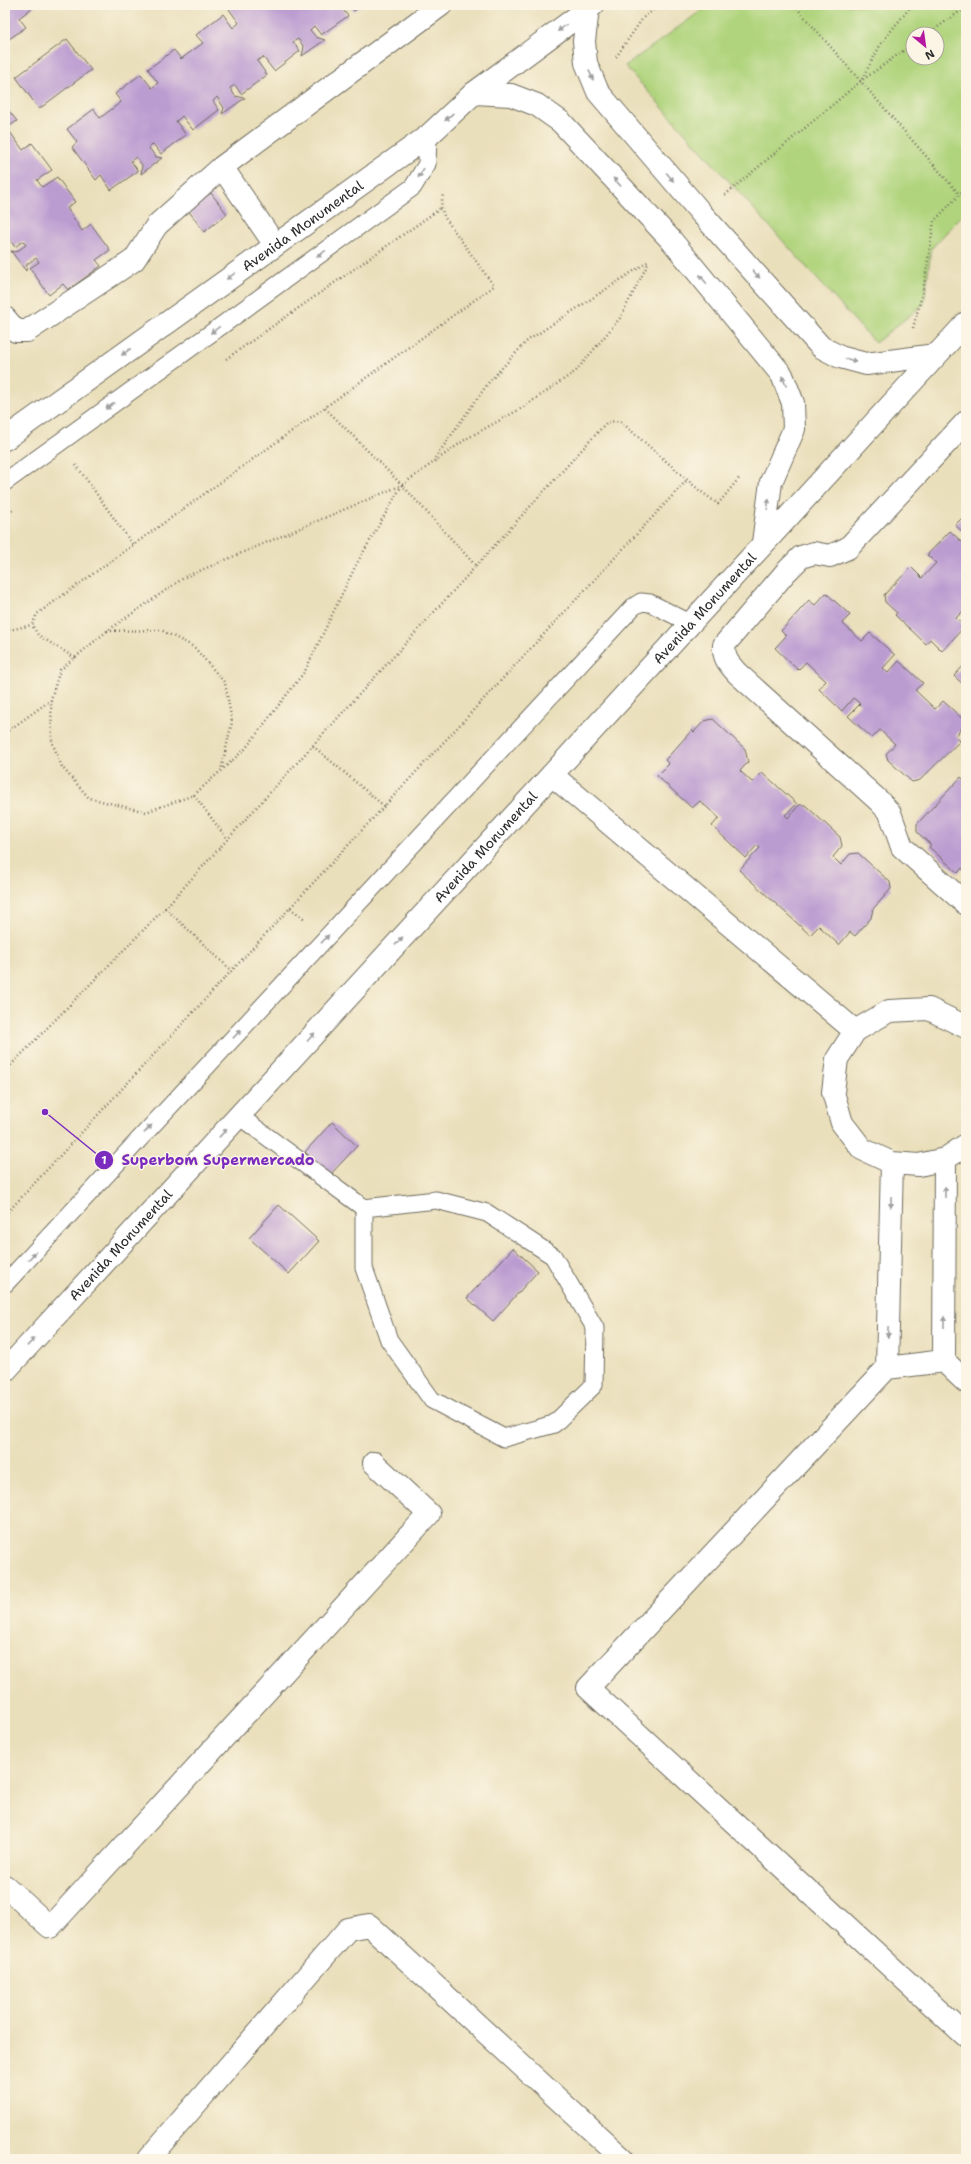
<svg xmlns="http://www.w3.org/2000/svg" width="971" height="2164" font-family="'Shantell Sans',sans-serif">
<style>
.green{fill:#b0d47d;stroke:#6e8054;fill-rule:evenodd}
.building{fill:#bb9cd1}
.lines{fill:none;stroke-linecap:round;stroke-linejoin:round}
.service-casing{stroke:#6e6a5d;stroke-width:19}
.minor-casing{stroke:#6e6a5d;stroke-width:24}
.tertiary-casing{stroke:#6e6a5d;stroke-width:24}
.path{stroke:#6e6a5d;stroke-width:2.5;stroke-dasharray:1 3;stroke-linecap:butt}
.service{stroke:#fff;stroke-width:17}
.minor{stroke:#fff;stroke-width:22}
.tertiary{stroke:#fff;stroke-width:22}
.oneway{fill:#a0a0a0}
.labels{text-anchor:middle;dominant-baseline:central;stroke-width:3;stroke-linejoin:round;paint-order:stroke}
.street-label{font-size:14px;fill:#2b2b2b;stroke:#fcf5e5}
.leader{fill:none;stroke:#7b2cbf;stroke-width:1.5}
.callout-dot{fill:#7b2cbf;stroke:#fcf5e5;stroke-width:1.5}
.mark-label{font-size:12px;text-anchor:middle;font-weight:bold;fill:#fff}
.callout-label{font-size:15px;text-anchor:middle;font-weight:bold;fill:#7b2cbf;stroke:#fcf5e5;stroke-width:3;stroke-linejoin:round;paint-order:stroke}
</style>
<rect width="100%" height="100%" fill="#fcf5e5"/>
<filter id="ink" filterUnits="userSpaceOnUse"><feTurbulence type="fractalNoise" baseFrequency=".025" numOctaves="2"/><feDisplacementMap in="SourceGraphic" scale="8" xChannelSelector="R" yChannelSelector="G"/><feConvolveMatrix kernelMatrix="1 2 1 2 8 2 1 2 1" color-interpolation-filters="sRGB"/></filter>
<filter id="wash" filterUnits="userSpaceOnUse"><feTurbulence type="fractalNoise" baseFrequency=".012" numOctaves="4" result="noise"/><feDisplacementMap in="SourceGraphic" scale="16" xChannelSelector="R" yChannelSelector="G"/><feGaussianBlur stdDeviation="0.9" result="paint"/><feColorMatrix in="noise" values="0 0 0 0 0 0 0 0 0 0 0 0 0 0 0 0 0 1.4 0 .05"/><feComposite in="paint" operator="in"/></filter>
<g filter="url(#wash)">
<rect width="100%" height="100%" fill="#eadfbb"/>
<path class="green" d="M709,5H966V211L931,249L924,304L875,343L625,66ZM913,34H937V58H913Z"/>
<g id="blocks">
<path class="building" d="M5,5H36L19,18L26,27L5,42Z
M235,5H339L348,16L321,35L314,26L310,30L316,37L325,40L302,56L304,47L298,39L293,42L300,51L274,71L263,57L257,61L267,75L241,94L235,85L230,88L235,96L245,98L222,114L224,108L217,97L213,101L219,110L193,130L182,116L179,119L176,121L186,135L161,154L153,144L149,148L156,157L162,158L141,174L142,165L136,157L131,161L138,171L111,190L101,175L96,180L72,147L77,142L67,129L94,109L100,118L121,102L115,94L141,74L152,88L158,83L148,69L174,50L181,59L203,43L196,35L223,14L233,28L239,23L229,9Z
M349,5H362L354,11Z
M67,39L91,70L39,109L16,77Z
M5,106L17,121L7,128L23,150L32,143L52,170L37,180L42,187L57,177L75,202L67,208L82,231L91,224L110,250L96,260L101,266L68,290L63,284L49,295L30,268L39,262L36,258L27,264L26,271L11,251L16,252L26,245L23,241L15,247L5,233V213L9,210L5,205Z
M211,193L227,214L204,232L188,210Z
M966,514V535L955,525Z
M950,531L962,542L966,538V608L956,618L965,626L942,651L930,639L926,644L895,615L897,613L885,602L884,595L911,567L922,578L936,563L927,555Z
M826,593L850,615L842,623L862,641L870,633L895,655L883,668L888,673L899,661L923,683L915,690L935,709L943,701L966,722L956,736L960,741L920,780L912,782L888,760L886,754L895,744L880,730L872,738L848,716L860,704L857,701L853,698L842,711L819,689L826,681L806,662L798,670L775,648L786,636L781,631L809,600L815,605Z
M966,663V687L954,676Z
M713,719L745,749L748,762L740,771L752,782L762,772L797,804L785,815L788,818L799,805H805L840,837L842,846L833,857L841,865L850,854L858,853L890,882L891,889L873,909L871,918L855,936L850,932L839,945L819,926L810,935L739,870L760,848L757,845L746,858L712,826L719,818L700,801L692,808L657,776L669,764L665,760L692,730L694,732L704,721Z
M961,777L966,782L962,786L966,789V872L962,868L958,873L929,847L931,845L917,832V824Z
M332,1122L357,1146L330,1175L305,1152Z
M279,1205L319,1241L289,1274L249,1238Z
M513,1248L538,1271L493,1321L467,1298Z"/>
</g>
</g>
<g filter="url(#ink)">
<use href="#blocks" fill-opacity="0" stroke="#6e6a5d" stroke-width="1"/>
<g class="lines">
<defs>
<path id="service" d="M5,482L413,187L427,164L428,136
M239,1116L364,1208L436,1200L487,1213L553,1256L595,1328L594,1385L554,1424L504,1438L432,1400L389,1340L364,1268V1208
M5,1284L633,607L641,602L650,603L692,624"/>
<path id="minor" d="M222,167L275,245
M5,318L16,331H27L134,260L157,225L222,167L441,5
M966,422L848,548L830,556L814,553L801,557L786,572L724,645C723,658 729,664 737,673L879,801L890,813L902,847L966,904
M552,775L855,1031
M966,1027L929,1009L889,1011L855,1031L837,1059L833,1092L842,1123L862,1149L892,1163L919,1165L945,1159L966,1145
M944,1361L945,1159
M887,1368L892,1163
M966,1382L944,1361L887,1368L588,1688L966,2036
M5,1886L50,1927L429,1514L374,1463
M148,2159L348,1929L369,1925L623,2159"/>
<g id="tertiary">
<path d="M588,9L584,41L586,63L598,92L702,214L821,347L840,357L866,364L936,355"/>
<path d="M474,93L511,95L537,105L561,122L672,241L782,375L793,403L794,429L771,482L763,543"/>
<path id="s1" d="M5,439L428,136L474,93L593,5"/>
<path id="s2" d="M5,1371L966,323"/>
</g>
</defs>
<use href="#service" class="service-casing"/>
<use href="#minor" class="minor-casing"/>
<use href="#tertiary" class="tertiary-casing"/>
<path class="path" d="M794,5L960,195
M928,34L966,7
M616,57L643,18L660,5
M862,79L882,42L912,5
M725,195L861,81L913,44
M913,328L923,291L934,221L966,188
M226,359L441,208
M435,458L489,382L527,341L649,261
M76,465L133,545
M402,485L356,565L305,671L245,749L194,795L146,812L89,798L62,767L52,742L51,699L60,670L107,631L185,577L402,485L466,439L522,408L576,371L620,318L649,262
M5,515L13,510
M476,566L607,422L620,421L699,490L718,504L740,477
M5,631L32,625
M107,631L161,630L194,647L225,683L232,722L221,770
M75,658L38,635L32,625L37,614L494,286L445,218L441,208L443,193
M5,733L51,700
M313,746L384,806
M194,795L228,840
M165,908L232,971
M290,908L306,920
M5,1071L165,908L476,566L402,485L325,408
M5,1215L687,480"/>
<use href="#service" class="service"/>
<use href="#minor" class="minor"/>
<use href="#tertiary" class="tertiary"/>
</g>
<defs><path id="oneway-solid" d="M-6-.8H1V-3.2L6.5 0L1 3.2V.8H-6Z"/></defs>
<g class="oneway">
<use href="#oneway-solid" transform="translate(562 28) rotate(143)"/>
<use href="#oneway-solid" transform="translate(591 75) rotate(67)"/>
<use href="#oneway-solid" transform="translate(449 117) rotate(137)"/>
<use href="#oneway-solid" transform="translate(421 173) rotate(121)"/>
<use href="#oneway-solid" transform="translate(670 177) rotate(50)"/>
<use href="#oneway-solid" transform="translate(617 182) rotate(-133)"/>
<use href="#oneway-solid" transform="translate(321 254) rotate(144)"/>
<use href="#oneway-solid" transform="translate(756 274) rotate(48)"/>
<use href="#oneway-solid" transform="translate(231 276) rotate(144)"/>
<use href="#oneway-solid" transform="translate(703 279) rotate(-129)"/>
<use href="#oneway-solid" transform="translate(215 330) rotate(144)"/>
<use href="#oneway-solid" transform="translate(126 352) rotate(144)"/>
<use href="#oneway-solid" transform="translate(851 360) rotate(16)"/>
<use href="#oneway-solid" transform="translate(784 381) rotate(-113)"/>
<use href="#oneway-solid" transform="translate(110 406) rotate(144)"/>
<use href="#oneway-solid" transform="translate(768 504) rotate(-83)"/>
<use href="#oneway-solid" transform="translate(325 939) rotate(-47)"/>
<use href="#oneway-solid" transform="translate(399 941) rotate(-47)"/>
<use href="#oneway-solid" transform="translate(237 1034) rotate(-47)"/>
<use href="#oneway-solid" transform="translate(311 1037) rotate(-48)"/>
<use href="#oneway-solid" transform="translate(148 1129) rotate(-47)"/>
<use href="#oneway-solid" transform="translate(223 1133) rotate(-47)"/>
<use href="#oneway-solid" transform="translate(945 1192) rotate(-90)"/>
<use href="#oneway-solid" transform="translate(891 1202) rotate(91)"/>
<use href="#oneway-solid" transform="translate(32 1256) rotate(-47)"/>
<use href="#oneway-solid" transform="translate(944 1322) rotate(-90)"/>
<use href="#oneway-solid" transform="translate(888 1332) rotate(91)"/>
<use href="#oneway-solid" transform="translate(31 1342) rotate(-47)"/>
</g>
</g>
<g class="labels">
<g class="street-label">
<text stroke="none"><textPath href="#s1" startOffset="366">Avenida Monumental</textPath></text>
<text stroke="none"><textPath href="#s2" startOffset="1035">Avenida Monumental</textPath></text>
<text stroke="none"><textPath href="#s2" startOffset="711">Avenida Monumental</textPath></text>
<text stroke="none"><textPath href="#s2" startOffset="171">Avenida Monumental</textPath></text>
</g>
</g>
<path class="leader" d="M45 1112L104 1160"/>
<g class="callout-dot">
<circle cx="45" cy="1112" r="4"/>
<circle cx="104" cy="1160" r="10"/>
</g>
<g class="mark-label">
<text x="104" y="1164">1</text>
</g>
<g class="callout-label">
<text x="218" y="1165">Superbom Supermercado</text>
</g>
<rect width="971" height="2164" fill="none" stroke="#fcf5e5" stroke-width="20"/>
<g transform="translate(925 46) rotate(151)"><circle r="19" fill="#fcf5e5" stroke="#a8a49b"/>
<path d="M0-3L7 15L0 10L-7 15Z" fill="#b5179e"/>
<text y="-6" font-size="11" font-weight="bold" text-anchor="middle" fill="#2b2b2b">N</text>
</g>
</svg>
